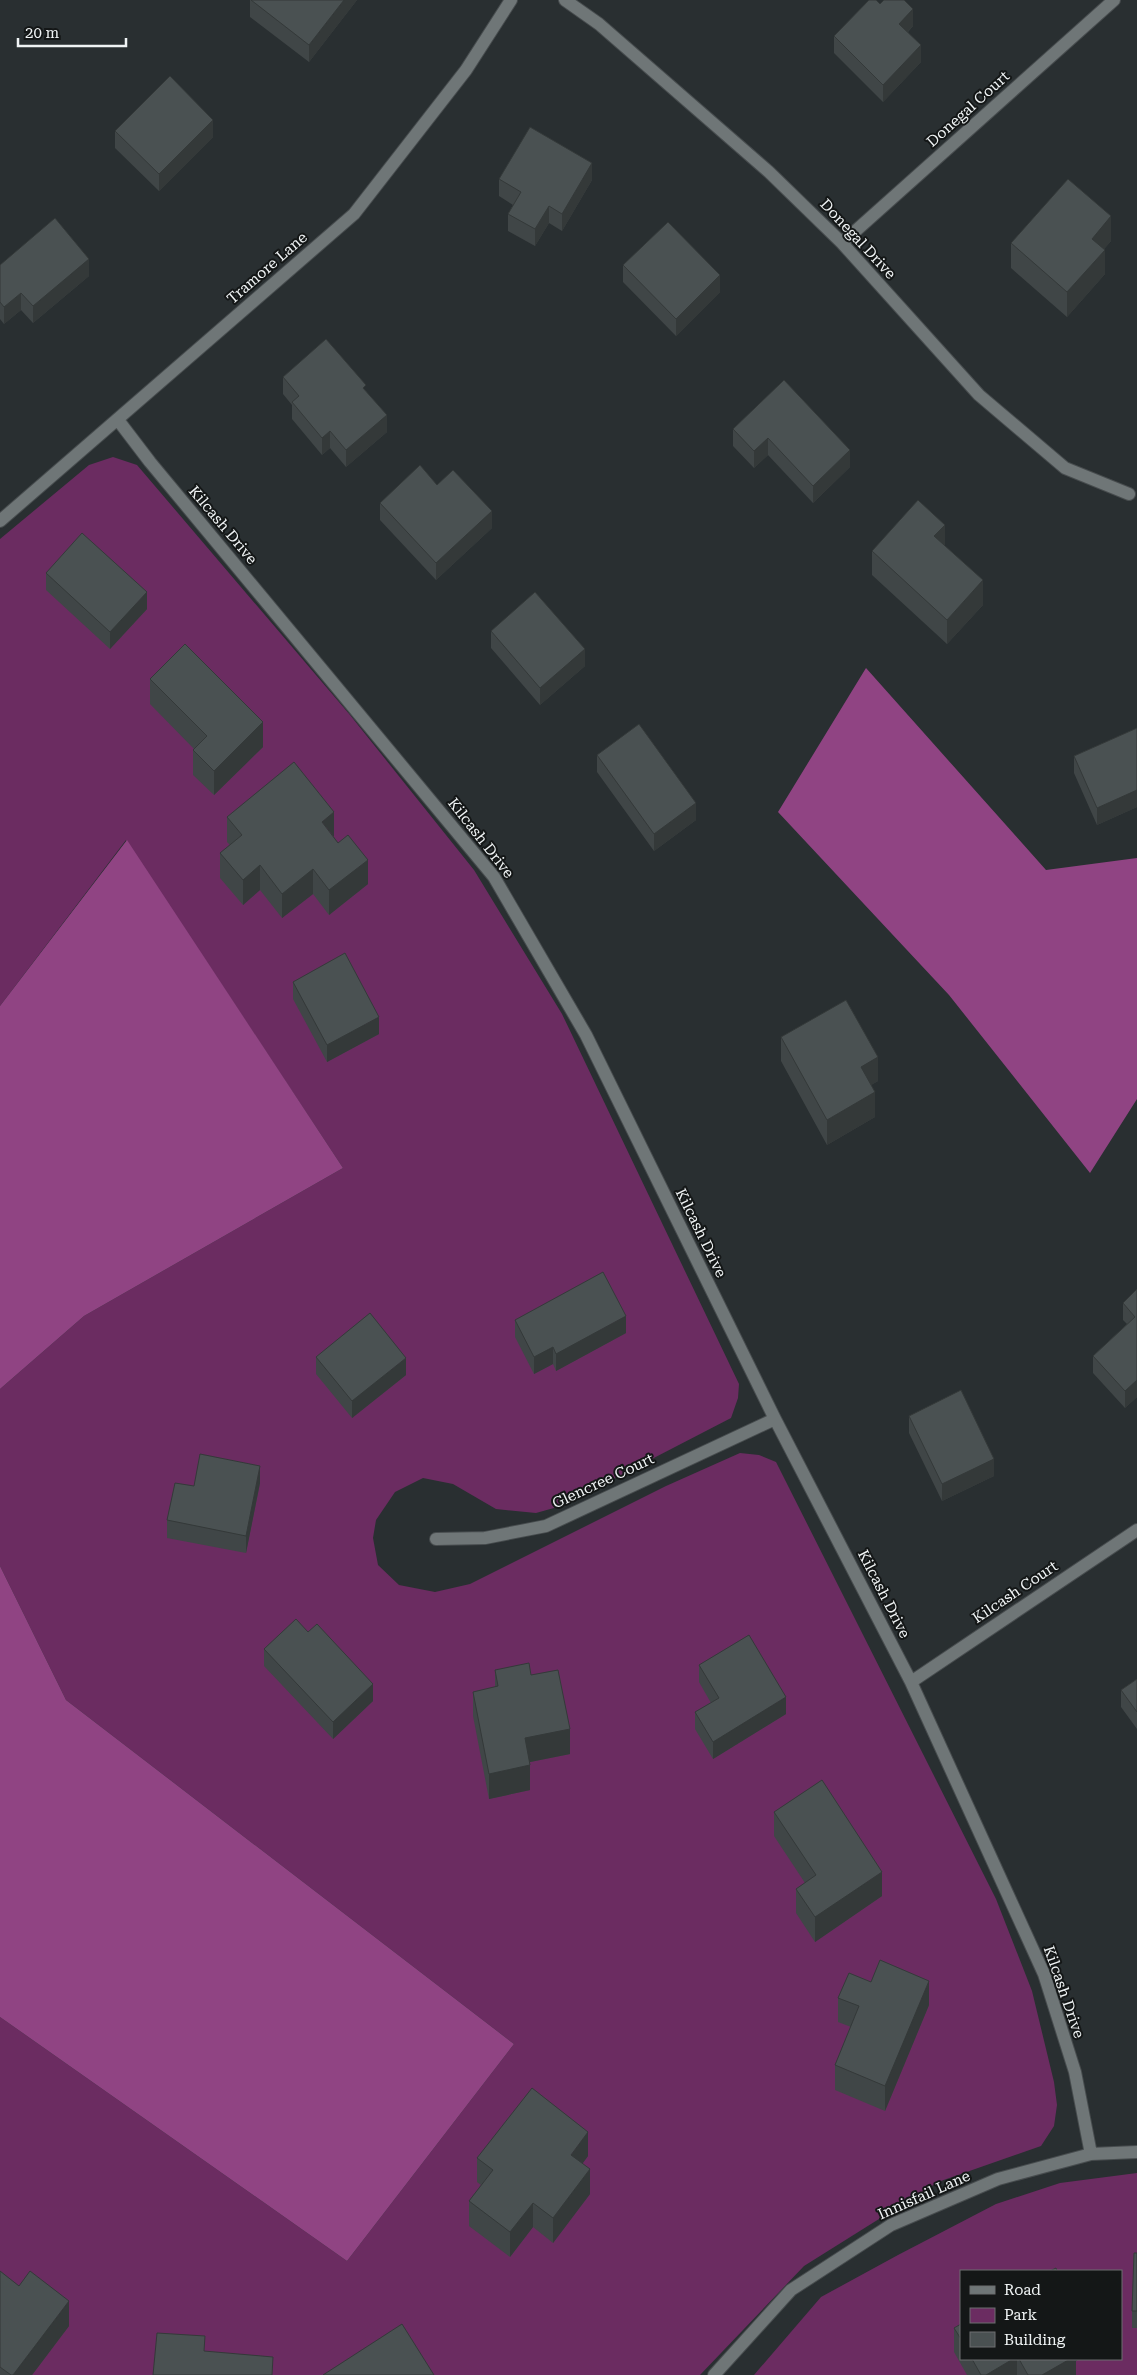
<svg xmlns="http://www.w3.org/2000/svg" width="1137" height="2375" font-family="'Roboto Serif',serif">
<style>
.green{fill:#6b2c61;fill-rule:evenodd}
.forest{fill:#904483}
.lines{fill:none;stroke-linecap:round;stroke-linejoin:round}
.street-casing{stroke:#474c4e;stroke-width:14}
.street{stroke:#6f7677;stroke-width:12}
.wall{fill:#404647}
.shaded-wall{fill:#343939}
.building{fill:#4a5152;stroke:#343939}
.labels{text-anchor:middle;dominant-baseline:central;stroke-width:4;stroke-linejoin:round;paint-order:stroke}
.street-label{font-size:15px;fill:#f0f4f5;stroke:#141717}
</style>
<rect width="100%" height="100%" fill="#292f31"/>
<path class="green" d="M113,457L137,465L350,715L474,870L562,1014L739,1384L738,1398L731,1418L561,1506L536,1513L496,1509L453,1484L423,1478L395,1492L376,1520L373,1538L378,1565L399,1585L435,1592L470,1584L666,1486L740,1453L759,1455L776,1462L996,1899L1032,1991L1054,2082L1057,2105L1054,2126L1041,2146L938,2182L804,2266L700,2375H0V2017L347,2261L514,2044L66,1700L0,1566V1389L84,1316L343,1168L126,840L0,1006V539L89,465Z
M1137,2173V2375H754L821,2297L898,2255L996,2204L1060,2183ZM961,2271H1121V2359H961Z"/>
<path class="forest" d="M866,668L1046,870L1137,858V1099L1090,1173L949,995L778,812Z
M127,840L343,1168L84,1316L0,1389V1006Z
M0,1566L66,1700L514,2044L347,2261L0,2017Z"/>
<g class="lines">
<defs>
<path id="street" d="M565,0L599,24L769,172L842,243L979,395L1065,468L1129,494
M842,243L1114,0
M118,420L150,462L494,877L586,1035L775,1419L911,1682L1044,1974L1075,2072L1091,2154
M0,521L354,214L466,70L511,0
M436,1539L485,1538L546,1526L775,1419
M911,1682L1137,1530
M714,2375L791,2290L891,2225L998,2179L1091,2154L1137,2152"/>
</defs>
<use href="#street" class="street-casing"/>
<use href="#street" class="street"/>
</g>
<path class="wall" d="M250,0H357L309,62L250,17Z
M880,4L913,26L908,32L921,62L883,102L834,53V36Z
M115,131L213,137L159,191L115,148Z
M499,179L592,180L562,231L549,223L535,246L508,231V214L513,205L499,196Z
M1111,241L1104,249L1105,274L1067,317L1011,268V243Z
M0,265L89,276L33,323L21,310L4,324L0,319Z
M623,265L720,292L676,336L623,282Z
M283,377L366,391L387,432L346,467L330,448L322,455L292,419V405L283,394Z
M784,380L850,467L813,503L768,455L754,468L733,446V429Z
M437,485L492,528L436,580L380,520V503Z
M945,546L983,605L947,644L872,575V551Z
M46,573L147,609L110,649L46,590Z
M491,631L585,666L540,705L491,648Z
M150,679L263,747L214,795L193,775V750L194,749L150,704Z
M1137,728V807L1097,825L1074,773V756Z
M597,755L696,820L654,851L597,772Z
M227,817L334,837L368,884L329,915L313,894L282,918L260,890L243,905L220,878V853L230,845L227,842Z
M293,982L379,1034L327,1062L293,999Z
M781,1037L878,1081L871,1085L875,1117L827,1145L781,1061Z
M1137,1289V1397L1125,1408L1093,1373V1356L1127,1324L1123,1320V1303Z
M515,1320L626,1333L556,1371L553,1364L534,1374L515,1337Z
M316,1357L406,1375L352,1418L316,1374Z
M909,1416L994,1476L942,1501L909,1433Z
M260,1483L246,1553L167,1538V1520L194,1486Z
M308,1632L373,1701L333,1739L264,1666V1649Z
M699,1665L786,1714L713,1759L695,1729V1712L711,1703L699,1682Z
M495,1670L531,1675L570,1754L530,1762V1790L489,1799L473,1716V1692L495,1687Z
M1137,1679V1729L1121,1707V1690Z
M774,1812L882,1896L815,1942L796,1913V1889L805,1883L774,1836Z
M838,1998L929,2005L885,2111L835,2090V2065L851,2027L838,2022Z
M588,2156L582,2164L590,2194L553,2243L533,2227L510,2257L469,2226V2201L481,2185L477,2182V2158Z
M1137,2253V2328H1132V2311Z
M0,2271L69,2326L32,2375H0Z
M961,2324V2359H1079L1076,2361V2375H967L954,2352V2328Z"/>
<path class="shaded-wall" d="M344,0H357L309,62V45Z
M913,9V26L899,41V24Z
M921,45V62L883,102V85Z
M213,120V137L159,191V174Z
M592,163V180L562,231V214Z
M549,206V223L535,246V229Z
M1111,216V241L1092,263V239Z
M1105,250V274L1067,317V292Z
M89,259V276L33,323V306Z
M720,275V292L676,336V319Z
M21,293V310L4,324V307Z
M387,415V432L346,467V450Z
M330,431V448L322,455V438Z
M768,438V455L754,468V451Z
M850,450V467L813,503V486Z
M492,511V528L436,580V563Z
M945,525V549L934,536Z
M983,580V605L947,644V620Z
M147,592V609L110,649V632Z
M585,649V666L540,705V688Z
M263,722V747L214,795V771Z
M1137,790V807L1097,825V808Z
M696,803V820L654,851V834Z
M334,812V837L322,822Z
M368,860V884L329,915V890Z
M260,865V890L243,905V880Z
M313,869V894L282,918V894Z
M379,1017V1034L327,1062V1045Z
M878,1057V1081L861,1091V1067Z
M875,1092V1117L827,1145V1120Z
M626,1316V1333L556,1371V1354Z
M553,1347V1364L534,1374V1357Z
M406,1358V1375L352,1418V1401Z
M1137,1380V1397L1125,1408V1391Z
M994,1459V1476L942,1501V1484Z
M260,1466V1483L246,1553V1536Z
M373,1684V1701L333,1739V1722Z
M786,1697V1714L713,1759V1742Z
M570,1729V1754L525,1763V1738Z
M530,1765V1790L489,1799V1774Z
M882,1872V1896L815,1942V1917Z
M929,1981V2005L885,2111V2086Z
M588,2132V2156L571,2179V2155Z
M590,2169V2194L553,2243V2218Z
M533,2203V2227L510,2257V2232Z
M69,2301V2326L32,2375H13Z
M1013,2359H1017V2375H986Z
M1068,2359H1079L1076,2361V2375H1042Z"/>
<path class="building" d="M251,0H344L309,45Z
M869,0H876L880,4L884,0H904L913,9L899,24L921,45L883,85L834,36Z
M170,76L213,120L159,174L115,131Z
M530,127L592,163L562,214L549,206L535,229L508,214L521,192L499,179Z
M1068,179L1111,216L1092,239L1105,250L1067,292L1011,243Z
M55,218L89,259L33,306L21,293L4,307L0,302V265Z
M668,222L720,275L676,319L623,265Z
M326,339L366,385L363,388L387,415L346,450L330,431L322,438L292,402L299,396L283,377Z
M784,380L850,450L813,486L768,438L754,451L733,429Z
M420,465L437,485L453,470L492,511L436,563L380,503Z
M918,500L945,525L934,536L983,580L947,620L872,551Z
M82,533L147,592L110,632L46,573Z
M535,592L585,649L540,688L491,631Z
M185,644L263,722L214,771L193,750L207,736L150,679Z
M639,724L696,803L654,834L597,755Z
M1137,728V790L1097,808L1074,756Z
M294,762L334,812L322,822L338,843L348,835L368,860L329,890L313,869L282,894L260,865L243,880L220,853L242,835L227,817Z
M345,953L379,1017L327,1045L293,982Z
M846,1000L878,1057L861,1067L875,1092L827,1120L781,1037Z
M603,1272L626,1316L556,1354L553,1347L534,1357L515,1320Z
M1137,1289V1380L1125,1391L1093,1356L1135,1317L1123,1303Z
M370,1313L406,1358L352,1401L316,1357Z
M961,1390L994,1459L942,1484L909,1416Z
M200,1454L260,1466L246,1536L167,1520L175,1483L194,1486Z
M296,1619L308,1632L317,1624L373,1684L333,1722L264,1649Z
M749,1635L786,1697L713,1742L695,1712L719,1698L699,1665Z
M529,1663L531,1675L558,1670L570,1729L525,1738L530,1765L489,1774L473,1692L498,1686L495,1670Z
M1137,1679V1712L1121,1690Z
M822,1780L882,1872L815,1917L796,1889L816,1875L774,1812Z
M880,1960L929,1981L885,2086L835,2065L859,2006L838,1998L849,1973L871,1982Z
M532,2088L588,2132L571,2155L590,2169L553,2218L533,2203L510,2232L469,2201L493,2170L477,2158Z
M1134,2253H1137V2311H1132Z
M1056,2268L1057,2271H1050Z
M0,2271L19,2286L30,2271L69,2301L13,2375H11L0,2367Z
M402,2324L434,2375H323Z
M961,2324V2339L954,2328Z
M157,2333L205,2336L204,2351L273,2357L272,2375H153Z
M972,2359H1013L986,2375H981Z
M1019,2359H1070L1042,2375H1028Z"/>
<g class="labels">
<g class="street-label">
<text transform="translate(968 109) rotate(-42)">Donegal Court</text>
<text transform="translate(858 239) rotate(47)">Donegal Drive</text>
<text transform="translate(267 268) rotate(-41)">Tramore Lane</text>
<text transform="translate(223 525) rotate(50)">Kilcash Drive</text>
<text transform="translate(481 838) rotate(52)">Kilcash Drive</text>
<text transform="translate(701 1233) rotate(64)">Kilcash Drive</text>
<text transform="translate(603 1481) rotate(-25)">Glencree Court</text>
<text transform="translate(1015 1592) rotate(-34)">Kilcash Court</text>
<text transform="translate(884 1594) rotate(63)">Kilcash Drive</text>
<text transform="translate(1064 1992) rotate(71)">Kilcash Drive</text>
<text transform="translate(924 2195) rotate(-24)">Innisfail Lane</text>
</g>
</g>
<rect x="960" y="2270" width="162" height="90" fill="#141717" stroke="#6c6f70"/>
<rect x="970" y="2286" width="25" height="8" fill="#6f7677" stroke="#6c6f70"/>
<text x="1004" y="2295" font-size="15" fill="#f0f4f5">Road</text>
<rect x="970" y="2308" width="25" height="15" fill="#6b2c61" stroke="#6c6f70"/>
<text x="1004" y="2320" font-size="15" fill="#f0f4f5">Park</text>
<rect x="970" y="2332" width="25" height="15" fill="#4a5152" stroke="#6c6f70"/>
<text x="1004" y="2345" font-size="15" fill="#f0f4f5">Building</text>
<path d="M18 38v8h108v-8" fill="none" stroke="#f0f4f5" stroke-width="2.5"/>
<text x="25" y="38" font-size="15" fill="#f0f4f5" stroke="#141717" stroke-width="4" paint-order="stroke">20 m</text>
</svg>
